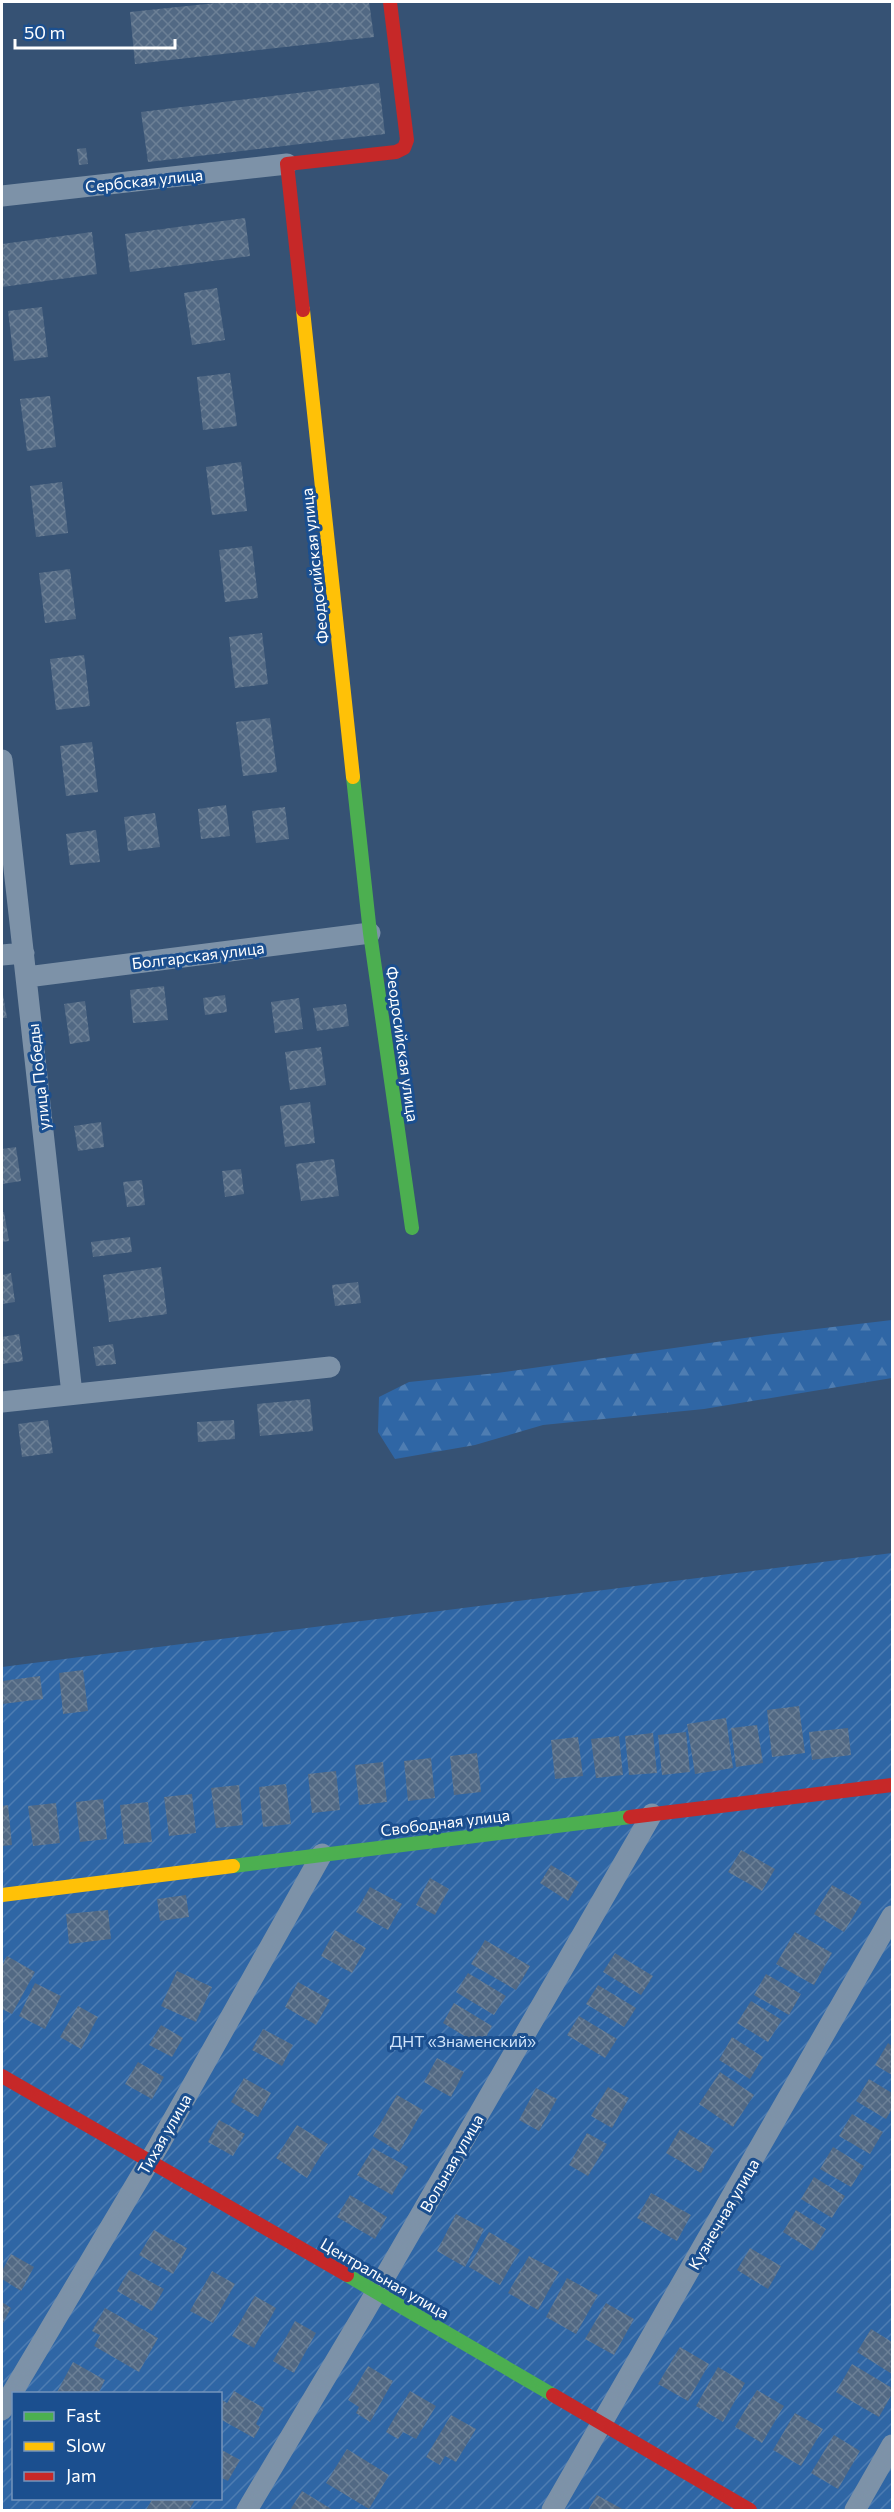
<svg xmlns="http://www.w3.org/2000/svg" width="894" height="2512" font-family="Commissioner,sans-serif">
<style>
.forest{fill:url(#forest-firs)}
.garden{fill:url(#garden-furrows);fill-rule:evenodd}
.building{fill:url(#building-cross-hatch)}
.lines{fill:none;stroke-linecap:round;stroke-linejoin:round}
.street{stroke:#7d92a8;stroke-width:21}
.fast{stroke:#4caf50;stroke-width:14}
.slow{stroke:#ffc107;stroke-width:14}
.jam{stroke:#c62828;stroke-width:14}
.labels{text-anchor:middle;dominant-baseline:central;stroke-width:6;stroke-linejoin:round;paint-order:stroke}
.street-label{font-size:16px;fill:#fff;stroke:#1b4f8f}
.park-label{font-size:16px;fill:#cfe3fa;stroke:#1b4f8f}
</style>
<defs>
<pattern id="forest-firs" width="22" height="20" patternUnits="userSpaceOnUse" patternTransform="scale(1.5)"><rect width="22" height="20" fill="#2f66a5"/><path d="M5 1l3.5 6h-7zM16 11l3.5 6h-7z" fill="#4e7db2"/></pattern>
<pattern id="garden-furrows" width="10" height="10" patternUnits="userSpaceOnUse" patternTransform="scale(1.5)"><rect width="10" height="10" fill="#2f66a5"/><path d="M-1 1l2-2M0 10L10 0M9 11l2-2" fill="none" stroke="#4e7db2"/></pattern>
<pattern id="building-cross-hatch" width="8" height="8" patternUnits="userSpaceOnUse" patternTransform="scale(1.5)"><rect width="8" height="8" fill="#526984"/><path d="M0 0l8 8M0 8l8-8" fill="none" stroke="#6c8096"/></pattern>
</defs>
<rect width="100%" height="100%" fill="#365274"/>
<path class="forest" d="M892,1320V1378L704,1409L543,1425L475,1445L395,1459L378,1432L379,1397L409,1382L497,1373L765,1335Z"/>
<path class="garden" d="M892,1553V2510H2V1667ZM14,2394H220V2498H14Z"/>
<path class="building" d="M225,2H369L374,37L135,64L130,12Z
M379,83L385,134L148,162L141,112Z
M86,148L88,164L79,165L77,149Z
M245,218L250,256L130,272L125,234Z
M92,232L97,274L2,287V244Z
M217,288L225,340L192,345L184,293Z
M42,307L48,357L14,361L8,311Z
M230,373L237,426L203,430L197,377Z
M50,396L56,447L27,451L20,399Z
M241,462L247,511L212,515L206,467Z
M62,482L68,533L36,537L30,486Z
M252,546L258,598L225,602L219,550Z
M70,569L76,619L45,623L39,573Z
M262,633L268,684L235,688L229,637Z
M84,655L90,706L56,710L50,659Z
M270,718L277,772L243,776L236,722Z
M92,742L98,792L66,796L60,746Z
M226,805L230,836L201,839L198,809Z
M285,807L289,839L256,843L252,811Z
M155,813L160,847L128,851L124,817Z
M96,830L100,862L70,865L66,834Z
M164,986L168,1020L133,1023L130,990Z
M2,989L7,1018H2Z
M225,995L227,1012L205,1015L203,998Z
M299,998L303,1029L275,1033L271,1002Z
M85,1001L90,1041L70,1044L64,1004Z
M346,1004L349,1026L317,1031L313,1008Z
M321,1047L326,1085L290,1090L285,1052Z
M310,1102L315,1143L285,1147L280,1106Z
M101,1122L104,1147L78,1151L74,1126Z
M16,1147L21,1181L2,1184V1149Z
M334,1159L339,1196L301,1201L296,1164Z
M241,1169L244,1194L225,1197L222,1171Z
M142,1180L145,1205L127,1207L123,1182Z
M2,1212H4L9,1241L2,1242Z
M130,1237L132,1252L93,1257L91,1242Z
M161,1267L167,1314L109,1322L103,1275Z
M11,1273L15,1302L2,1304V1275Z
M358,1282L361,1303L335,1306L332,1285Z
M19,1334L23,1361L2,1364V1337Z
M113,1344L116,1364L96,1366L93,1347Z
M310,1399L313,1431L260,1436L257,1404Z
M48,1420L53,1453L22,1457L18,1424Z
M234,1420L235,1439L198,1442L197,1422Z
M83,1670L88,1711L63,1714L59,1673Z
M40,1676L43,1699L2,1704V1681Z
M799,1706L805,1753L772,1757L767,1710Z
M726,1718L733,1768L695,1774L687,1724Z
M757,1725L763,1763L736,1767L731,1728Z
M848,1728L851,1755L812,1760L809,1732Z
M686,1732L690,1772L662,1775L658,1735Z
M653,1733L657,1773L629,1775L625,1736Z
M619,1736L623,1775L596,1778L591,1739Z
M578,1737L583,1776L555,1779L551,1740Z
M477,1753L481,1792L454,1795L450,1756Z
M431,1758L435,1798L408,1801L404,1761Z
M383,1762L387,1802L359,1805L355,1765Z
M336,1771L340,1810L312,1813L308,1774Z
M286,1784L291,1824L263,1827L259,1787Z
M239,1785L243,1825L216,1828L211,1788Z
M192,1794L196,1833L169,1836L164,1797Z
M103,1799L107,1839L80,1842L76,1802Z
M148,1802L152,1842L124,1844L120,1805Z
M56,1803L60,1843L33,1846L28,1806Z
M8,1805L12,1845L2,1846V1806Z
M741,1850L775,1869L762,1891L728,1872Z
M551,1865L579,1882L568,1901L540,1883Z
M430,1878L449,1889L435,1915L416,1905Z
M832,1885L862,1902L844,1932L814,1914Z
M370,1887L402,1904L388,1930L356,1912Z
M186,1895L189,1917L160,1921L157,1899Z
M108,1910L111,1939L69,1944L66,1914Z
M335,1930L366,1948L352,1973L321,1956Z
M795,1932L832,1953L814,1985L776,1964Z
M485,1940L530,1966L516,1990L471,1964Z
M615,1953L653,1976L641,1995L603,1972Z
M7,1956L35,1972L12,2014L2,2009V1966Z
M177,1971L212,1987L196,2022L161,2006Z
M468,1973L506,1996L494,2015L456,1992Z
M766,1974L801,1994L789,2015L754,1995Z
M298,1982L330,2000L316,2025L285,2007Z
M35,1983L61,1996L45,2029L19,2016Z
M598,1985L636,2008L624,2027L586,2004Z
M751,2001L782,2020L768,2042L737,2023Z
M454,2003L492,2026L481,2046L443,2023Z
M78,2006L98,2017L81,2049L60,2037Z
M579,2016L617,2039L605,2058L567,2035Z
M161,2025L183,2038L172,2057L149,2045Z
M263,2029L293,2045L282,2066L252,2050Z
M732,2037L763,2057L750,2079L719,2060Z
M888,2043L892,2046V2075L875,2065Z
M437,2058L464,2072L451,2097L424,2082Z
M138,2062L164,2077L152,2099L125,2084Z
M720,2072L754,2095L733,2127L699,2104Z
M244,2078L271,2093L258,2117L231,2102Z
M869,2079L892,2093V2109L886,2119L856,2101Z
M608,2087L629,2098L612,2128L591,2116Z
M536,2088L557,2099L539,2131L519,2120Z
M397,2095L423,2110L399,2152L373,2136Z
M852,2114L883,2132L870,2154L839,2136Z
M219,2120L245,2134L233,2156L208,2142Z
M297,2125L328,2144L307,2178L276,2158Z
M680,2129L714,2149L701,2173L666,2153Z
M587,2133L607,2144L588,2176L569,2165Z
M833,2147L864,2166L851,2187L820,2169Z
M373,2148L408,2167L392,2195L357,2175Z
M814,2177L845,2196L832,2218L801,2199Z
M651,2193L691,2215L677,2241L637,2218Z
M350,2195L387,2217L375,2239L337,2217Z
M796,2210L826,2229L813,2251L783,2232Z
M456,2214L484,2229L465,2267L437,2251Z
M154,2230L187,2248L173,2274L139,2255Z
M489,2232L520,2250L500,2285L469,2267Z
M750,2248L781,2266L768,2289L737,2270Z
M11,2254L34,2267L21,2291L2,2279V2271Z
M529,2256L559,2272L538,2310L508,2293Z
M129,2270L164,2289L152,2311L117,2291Z
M212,2271L235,2284L213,2323L190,2311Z
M567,2278L598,2295L576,2334L546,2317Z
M255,2296L276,2308L254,2348L232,2336Z
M2,2302L11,2308L2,2325Z
M606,2303L634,2319L614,2355L585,2339Z
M105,2308L158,2338L139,2372L94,2346L100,2335L92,2331Z
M295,2321L316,2333L294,2373L273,2361Z
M871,2329L892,2342V2374L857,2352Z
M680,2347L709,2364L688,2401L658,2384Z
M73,2362L105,2380L98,2394H56Z
M852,2364L892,2388V2394L879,2417L836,2392Z
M368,2366L393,2381L370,2422L356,2413L359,2407L348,2400Z
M718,2367L745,2383L723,2422L696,2406Z
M757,2390L784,2406L762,2443L735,2427Z
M234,2391L264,2408L256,2424L260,2427L254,2438L220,2419V2399L227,2403Z
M410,2391L436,2406L416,2439L403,2432L398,2439L386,2432Z
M795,2413L823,2429L801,2466L773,2450Z
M451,2415L476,2429L456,2462L445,2456L440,2465L426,2457Z
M834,2435L860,2451L838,2489L811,2473Z
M220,2449L240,2460L228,2481L220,2477Z
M347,2449L389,2475L369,2509L326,2483Z
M302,2491L333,2510H290Z
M597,2495L624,2510H588Z
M153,2498H196L189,2510H146Z"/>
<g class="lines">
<path class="street" d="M2,196L287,164
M2,760L72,1394
M2,955L24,953
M27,977L370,933
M2,1402L330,1367
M2,2410L159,2145L322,1854
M247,2510L364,2313L652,1814
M552,2510L892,1916
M855,2510L892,2445"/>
<path class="fast" d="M353,777L370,933L412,1228
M233,1866L630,1817
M347,2275L553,2395"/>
<path class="slow" d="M303,310L353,777
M2,1895L233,1866"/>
<path class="jam" d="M303,310L287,164L396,152L404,148L407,140L390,2
M630,1817L892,1785
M2,2076L347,2275
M553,2395L750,2510"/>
</g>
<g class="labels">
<g class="street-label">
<text transform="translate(144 180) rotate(-6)">Сербская улица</text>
<text transform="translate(314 566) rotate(-96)">Феодосийская улица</text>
<text transform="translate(198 955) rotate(-7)">Болгарская улица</text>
<text transform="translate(403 1044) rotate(82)">Феодосийская улица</text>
<text transform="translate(38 1077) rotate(-96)">улица Победы</text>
<text transform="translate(445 1822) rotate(-7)">Свободная улица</text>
<text transform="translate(164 2134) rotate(-60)">Тихая улица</text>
<text transform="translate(451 2163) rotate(-60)">Вольная улица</text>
<text transform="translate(723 2214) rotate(-60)">Кузнечная улица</text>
<text transform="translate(385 2278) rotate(30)">Центральная улица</text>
</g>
<g class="park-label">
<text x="463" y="2040">ДНТ «Знаменский»</text>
</g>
</g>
<rect width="894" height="2512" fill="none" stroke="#ffffff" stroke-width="6"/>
<rect x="12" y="2392" width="210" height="108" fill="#1b4f8f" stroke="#7695bc" stroke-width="1.5"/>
<rect x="24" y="2412" width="30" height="9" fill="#4caf50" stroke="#7695bc" stroke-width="1.5"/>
<text x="66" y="2422" font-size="18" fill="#ffffff">Fast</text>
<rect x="24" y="2442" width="30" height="9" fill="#ffc107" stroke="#7695bc" stroke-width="1.5"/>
<text x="66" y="2452" font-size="18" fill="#ffffff">Slow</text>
<rect x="24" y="2472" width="30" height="9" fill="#c62828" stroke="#7695bc" stroke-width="1.5"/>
<text x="66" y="2482" font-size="18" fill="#ffffff">Jam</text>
<path d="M15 39v9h160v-9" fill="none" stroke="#ffffff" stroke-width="3"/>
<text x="24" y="39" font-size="18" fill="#ffffff" stroke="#1b4f8f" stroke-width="4.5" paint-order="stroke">50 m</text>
</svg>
